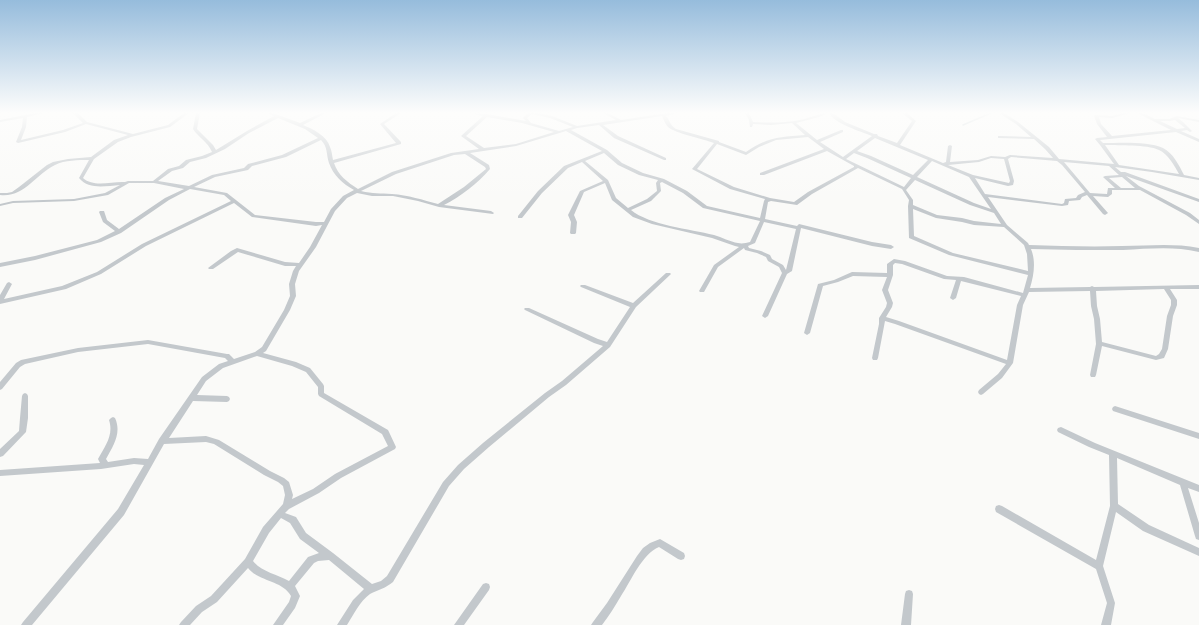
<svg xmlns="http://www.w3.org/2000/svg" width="1199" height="625" font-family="'Space Grotesk',sans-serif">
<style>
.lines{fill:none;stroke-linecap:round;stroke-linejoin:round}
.stream{stroke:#bbc7cb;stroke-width:1.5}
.street{fill:#c3c8cc;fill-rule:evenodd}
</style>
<rect width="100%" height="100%" fill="#fafaf8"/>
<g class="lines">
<path class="stream" d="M963,125L991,113"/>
<path class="street" d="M35,113H44L27,117L26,127L21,140L63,130L83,123L73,113H78L87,122L133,134L168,125L184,113H189L170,127L131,137L118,142L94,159L83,178C94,188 112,181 125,182L128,181H153L168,169L179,166L186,160L202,156L212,152C208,142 198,137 193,129L196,113H200L197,129L213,145L216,150L247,131L274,116L267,113H273L300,123L321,113H326L303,125C313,129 327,136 330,147C332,151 332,156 333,160L396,143L380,124L396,113H401L384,124L401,142V144L334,163C338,175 347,182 358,189L392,172L451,153L479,149L461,136L483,116L470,113L487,114L526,121L523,118L528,113H539L552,116L577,126L616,120L603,113H608L621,120L667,113H678L666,116C670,121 670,125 676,129L719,141V142L746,152C767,137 780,137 805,135L792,123L771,125L753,124L752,127H750L749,120L745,113H749L753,122C769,123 785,123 800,120C810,118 819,113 828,113L819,117L796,123L817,140L841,130H843V132L820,142L843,157L872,136C860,131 835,124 829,113H833L845,122L874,134H877L878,136L897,143L912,121L902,113H907L916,121L900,145L943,163L946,162L948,146L950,145L952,146L950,162L978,160L991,156L1005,157L1010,155L1053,158L1045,149L1034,139L998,138V136H1000L1031,137L1016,124L999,113H1004L1018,122L1049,147L1059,159L1114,164L1100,145L1095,139L1097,138L1107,137L1097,124L1094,116L1095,115L1112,116L1123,113H1131L1112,118L1099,117L1101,124L1112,136L1171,130L1137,113H1143L1155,119H1169L1177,116L1199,120V122L1178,118L1183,122L1192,131L1190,132L1187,130L1181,131L1199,139V142L1176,132L1100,140L1103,143C1120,143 1148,141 1163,148C1173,153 1179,165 1184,175L1199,178V180L1152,172L1115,167L1121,172H1125L1199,199V202L1126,176L1139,186L1190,213L1199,220V224L1186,215L1140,190H1112V194L1108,197L1093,196L1108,213L1105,215L1103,214L1087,195L1082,197L1080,200L1069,201L1068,205L1062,206L988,197L1007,225L1028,243L1029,245C1060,246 1091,247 1122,246C1148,246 1173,243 1199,248V252C1173,246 1148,249 1123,250C1092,250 1061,250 1031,249C1036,261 1034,275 1030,288L1090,287L1092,286L1094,287L1199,285V289H1170L1177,300V305L1173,316L1168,349L1164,358L1156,360L1102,346L1096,375L1095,377H1091L1090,375L1096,344L1094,319L1091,306L1090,291L1029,292L1023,305L1013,363L1002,378L983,394L981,395L979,394L978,392L979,390L998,374L1006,364L895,324L885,321L878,358L877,360H873L872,358L879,324V318L886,307L887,303L882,290L887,277L853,276L838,282L823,286L810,333L807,335L804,333L818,284L834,280L852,272L887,273V264L894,259L905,261L947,276L964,277L1023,293L1028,275L949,255L909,238L908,206L909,200L902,189L858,168L812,194L797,205L771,201L768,202L765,219L797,226L799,224L872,242L891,245L894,247L891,249L872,246L801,228L792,271L787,274L768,316L765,318L762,316L782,273L779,267L768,261L766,257L757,253L745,250L744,248L718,267L704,292H700L699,291L714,265L739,247L735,246L712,238L652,224L633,217L612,200L605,183L584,192L574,215L577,222L576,233L575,234H571L570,233L571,222L568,215L580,191L603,181L582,162L568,168L542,193L522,218H518V216L538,191L564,166L602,151L566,131L516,146L470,153L489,165L490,169C478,183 460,197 444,205L491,211L494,213L493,214L439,207L418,201L393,196H372L357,193L347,198L335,211L316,247L299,271L295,284L296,296L290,310L266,351L263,353L296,362L310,368L323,384L324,386V393L388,430L389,432L396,447L395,449L341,478L319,493L289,509L285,513L296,517L306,533L333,553L372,584L381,581L387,576L443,482L458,465L483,443L545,393L562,381L603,346L594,343L525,310L524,309L525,308H529L598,339L607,342L630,307L581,287L580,286L581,285H585L633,303L666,273H670L671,274L636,307L610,347L566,385L549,397L489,447L464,469L449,486L393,582C386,588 378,590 370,594C360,601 354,614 347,625H337L353,600L364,589L329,560L318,561L314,563L295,586L300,596L295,608L283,625H273L289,602L291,596C282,580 259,582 248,568L217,602L202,612L190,625H179L181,622L196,606L211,596L245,559L263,527L283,504L285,495L283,486L278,482L264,475L214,444L206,442L164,444L124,515L32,625H21L23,622L118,509L144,465L134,464L101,469L0,476V470L100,463L98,459C105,446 114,435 109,420L111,418L113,417L115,418C122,433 113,446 106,459L108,462L134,458L148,459L159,439L202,377L219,364L228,361L225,358L148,344L78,352L25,364L20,367L2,389L0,390V382L16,363L21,360L78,348L148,340L227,354H229L234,359L255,352L262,347L284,310L290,296L289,284L293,271L296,266H285L238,252L213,269H209L208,268L231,251L237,248L285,262L299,263L310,247L322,225L316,226L252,217L234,203L146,246L101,274L66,289L0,304V295L7,283L9,282L12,284L4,299L62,286L97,272L142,244L231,201L224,195L190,189L169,200L121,233L101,242L35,260L0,267V263L35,256L97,240L115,231L103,222L99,212L100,211H104L107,220L119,229L165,198L184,189L154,183H129L108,195L74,201L13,203L0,206V204L13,201L74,199L105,193L120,185C105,186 89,190 79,178L89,160C78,160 65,160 55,165C36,174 24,198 0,195V193H7L12,192L19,187L47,165L53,162L68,159L91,157L114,140L128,135L86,124L65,132L18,143L16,142L22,127L23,118L0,122V120ZM532,114L550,118L573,127L559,131L531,123L527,118ZM662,116C664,120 665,124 668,127C674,133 704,139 714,143L692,169L730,189L765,199L764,201L760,218L707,206L687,191L664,179L643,173L622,163L607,150L571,130L577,128L599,125L614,138L664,160H666V158L618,136L603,125ZM487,117L522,123L554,132L516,144L484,148L466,136ZM278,118L305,129L318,138L282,155L248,164L244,168L212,175L189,186L158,181L172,171L183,168L190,162L206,158L225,149L249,133ZM1175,120L1185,128L1177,129L1160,121H1170ZM808,137L824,149L760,173V175H764L827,151L854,166V167L808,192L794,202L770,198L734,187L697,169L717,144L746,155L759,147L776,140ZM875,138L928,160L913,175L871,156L857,151ZM321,140C328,147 326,154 329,163C333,175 343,184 354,190L343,196L331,209L324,222H316L255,215L227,193L194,187L215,177L248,170L252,166L286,157ZM1105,145C1120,146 1146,144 1159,150C1168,154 1174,165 1179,174L1119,165ZM604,153L618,165L639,175L658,180L656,183L657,191L647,199L628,208L616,198L608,180L585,161ZM854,153L867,158L911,178L904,187L846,159ZM465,154L485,167L486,169L464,187L438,204C423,200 408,195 392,194C380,193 373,194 361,191L396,174L454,155ZM1011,157L1057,161L1062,165L1085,192L1078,195L1076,198L1065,199L1064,203L1062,204L985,194L975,178L1008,186L1013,185L1014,181L1008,159ZM991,158L1004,159L1010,181L1009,183L973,175L948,165L979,162ZM932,161L969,177L991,209L974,203L917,177ZM1064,162L1109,166L1119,175L1105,176L1103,177L1115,188H1108L1107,194L1090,193ZM1122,177L1135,188H1121L1109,178ZM915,180L970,205L994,213L1001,224L974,221L962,218L937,215L913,205V200L906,190ZM662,182L683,193L703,208L760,221L750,242C746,243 742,244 738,243C730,242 722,237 714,235C690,229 649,225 631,210L651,201L661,191L660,183ZM913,209L936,218L962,222L974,225L1004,227L1024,245L1027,254L1028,271L953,253L914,236ZM764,222L796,229L786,270L783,265L772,259L770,255L761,251L749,248L748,246L755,243ZM895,263L902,264L944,279L956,280L950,298L953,300L956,298L961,281L1021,296L1017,305L1007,360L899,321L886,317L892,307L893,303L888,290L893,275V265ZM1164,289L1171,300V305L1167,316L1162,349L1159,354L1156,356L1102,342L1100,319L1097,306L1096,291ZM257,356L292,366L306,372L318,387V394L319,396L382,434L388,446L335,474L313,489L292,499L293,495L289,482L284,478L270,471L219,440L206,436L169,438L193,401L227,402L229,401L230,399L229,397L227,396L197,395L206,381L223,368ZM281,518L290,523L300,539L319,553L308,557L289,581C277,574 262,572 253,561L269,533Z
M25,393L27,394L28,396V418L26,432L3,456L0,457V449L19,431L20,418L22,396L23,394Z
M1115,406L1199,433V439L1113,411L1112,409L1113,407Z
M1061,427L1095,443L1199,485V492L1188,488L1199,523V540L1196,539L1195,536L1180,485L1117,458L1118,504L1149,525L1199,548V556L1143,531L1116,512L1103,566L1115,603L1111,625H1101L1107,603L1096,569L996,512L995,509L996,506L999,505L1002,506L1096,560L1110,506L1109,455L1089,447L1058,432L1057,430L1058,428Z
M660,539L684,553L685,556L684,559L681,560L678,559L659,547C642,554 631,581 621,596C615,606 609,616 602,625H591L593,622L607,603L637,556L643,548L650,543Z
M486,583L489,584L490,587L489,590L464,625H454L483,584Z
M909,590L912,591L913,594L911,625H901L905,594L906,591Z"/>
</g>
<linearGradient id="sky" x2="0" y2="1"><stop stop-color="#96bcdc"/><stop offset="0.56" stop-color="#fdfdfc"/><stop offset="1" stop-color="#fdfdfc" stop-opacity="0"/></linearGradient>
<rect width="1199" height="201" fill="url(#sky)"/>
</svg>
